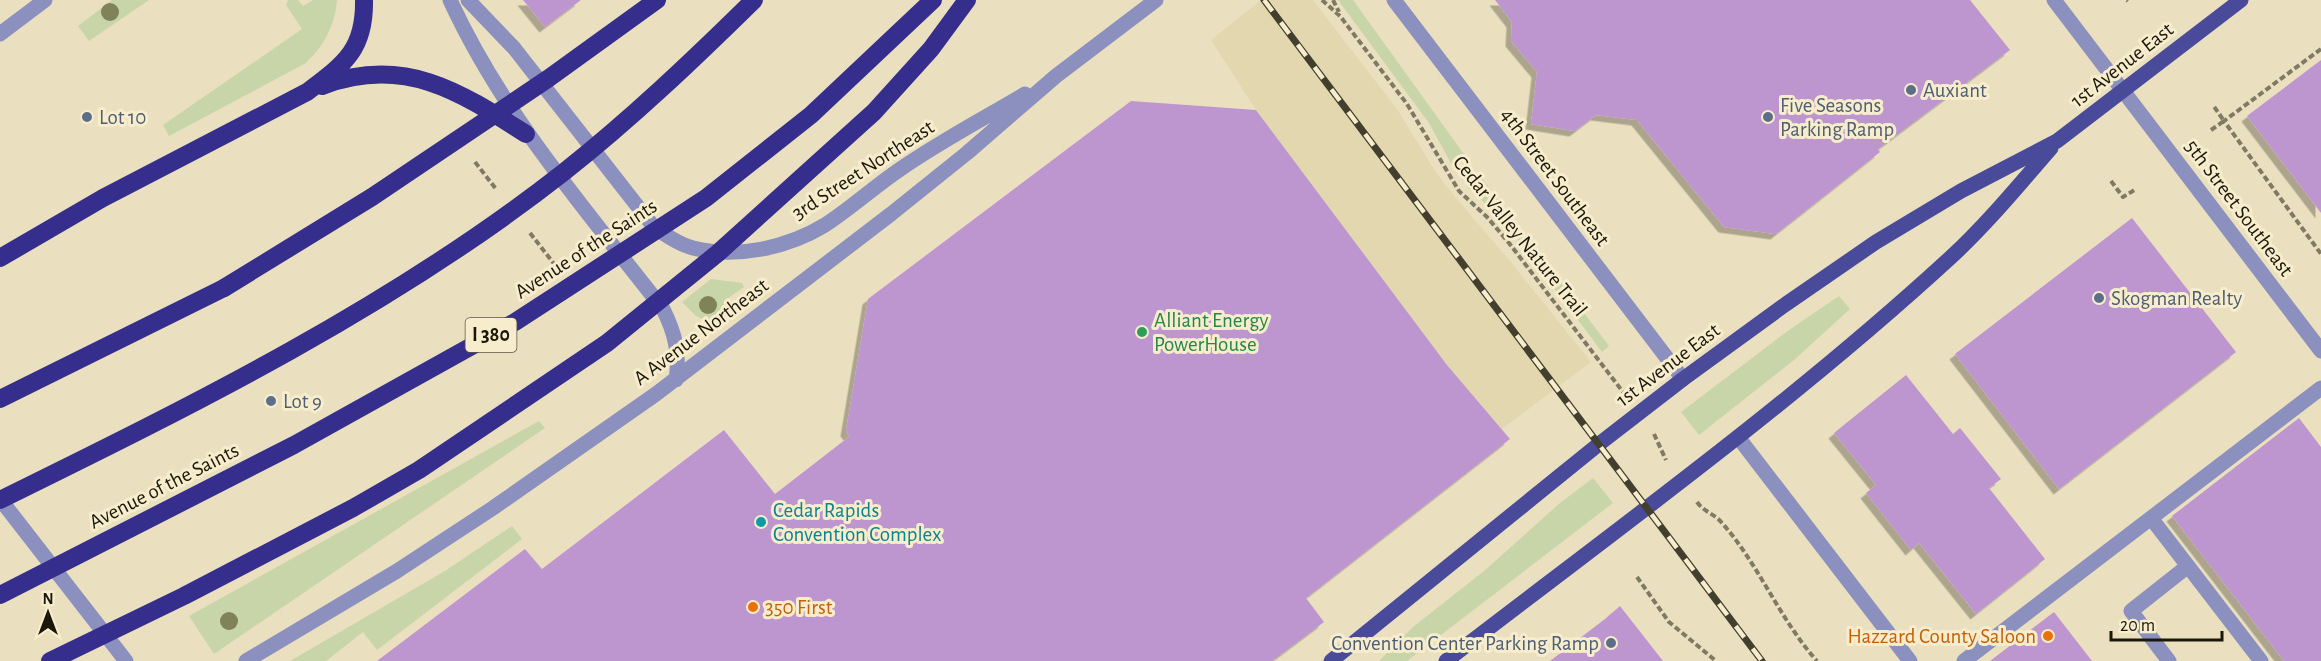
<svg xmlns="http://www.w3.org/2000/svg" width="2321" height="661" font-family="'Alegreya Sans',sans-serif">
<style>
.built{fill:#e3d7af}
.green{fill:#c7d5a8}
.building{fill:#bd96cf;filter:url(#shadow)}
.lines{fill:none;stroke-linecap:round;stroke-linejoin:round}
.path{stroke:#807a64;stroke-width:4;stroke-dasharray:6 3;stroke-linecap:butt}
.minor{stroke:#8b90be;stroke-width:15}
.major{stroke:#4a4a9b;stroke-width:15}
.highway{stroke:#362e8d;stroke-width:18}
.rail-casing{stroke:#433f2f;stroke-width:7}
.rail{stroke:#f7edcc;stroke-width:4.5;stroke-dasharray:14;stroke-linecap:butt}
.highway-bridge{stroke:#362e8d;stroke-width:18}
.tree{fill:#808257}
.service-dot{fill:#5c6f8a;stroke:#f7edcc;stroke-width:2}
.leisure-dot{fill:#2e9e5b;stroke:#f7edcc;stroke-width:2}
.culture-dot{fill:#0f9aa8;stroke:#f7edcc;stroke-width:2}
.food-dot{fill:#e8710a;stroke:#f7edcc;stroke-width:2}
.labels{text-anchor:middle;dominant-baseline:central;stroke-width:6;stroke-linejoin:round;paint-order:stroke}
.shield{fill:#f7edcc;stroke:#5c5745;stroke-width:1.5}
.shield-label{font-size:20px;font-weight:bold;fill:#1a170b}
.street-label{font-size:21px;fill:#1a170b;stroke:#f7edcc}
.service-label{font-size:21px;fill:#4e5e75;stroke:#f7edcc;text-anchor:start}
.leisure-label{font-size:21px;fill:#27864d;stroke:#f7edcc;text-anchor:start}
.culture-label{font-size:21px;fill:#0d838f;stroke:#f7edcc;text-anchor:start}
.food-label{font-size:21px;fill:#c56008;stroke:#f7edcc;text-anchor:start}
</style>
<defs>
<filter id="shadow"><feDropShadow dx="-5.5" dy="5.5" stdDeviation="0" flood-color="#0004"/></filter>
</defs>
<rect width="100%" height="100%" fill="#eae0bf"/>
<path class="built" d="M1261,0H1313L1397,109L1435,171L1456,198L1510,261L1591,362L1502,429L1447,365L1256,110L1211,40Z"/>
<path class="green" d="M112,0H149L89,41L78,26Z
M288,0H298L303,6L313,0H337C335,26 324,45 306,63L169,136L163,125L302,29L286,5Z
M1338,0H1353L1466,157L1453,167L1429,123Z
M1481,177L1609,346L1602,352L1504,221L1467,187Z
M711,279L742,283L744,287L724,301L729,308L707,321L696,316L682,302Z
M1839,296L1850,309L1794,360L1699,435L1681,412L1789,330Z
M539,421L545,428L214,654L189,616Z
M1593,478L1613,503L1407,661H1379L1413,627L1484,571L1560,503Z
M512,526L522,539L377,650L363,632L326,661H290L445,571Z"/>
<path class="building" d="M523,0H581L545,27Z
M1495,0H1970L2010,50L1878,149L1880,152L1776,234L1724,227L1637,120L1596,115L1575,131L1531,124L1537,72L1511,41L1512,22Z
M2321,60V213L2247,116Z
M1131,101L1256,110L1447,365L1510,439L1306,598L1324,622L1272,661H377L525,549L542,569L724,430L775,494L850,436L846,431L868,299Z
M2132,218L2236,352L2059,489L1955,354Z
M1906,375L1953,434L1960,428L2001,479L1989,488L2045,559L1976,614L1919,543L1911,550L1866,493L1876,485L1834,433Z
M2299,418L2321,447V661H2284L2172,516Z
M1620,606L1663,661H1550L1605,619Z
M2054,612L2092,661H1990Z"/>
<g class="lines">
<path class="path" d="M1322,0L1340,16L1407,104L1459,191L1487,217L1509,243L1623,392
M1333,0L1339,12
M2127,0L2128,1
M2321,49L2224,121L2321,254
M2211,130L2224,121L2213,105
M475,162L496,189
M2111,181L2123,197L2136,189
M530,233L555,265
M1654,434L1666,460
M1697,502C1704,512 1715,514 1722,523C1758,563 1780,620 1817,661
M1637,577L1669,622L1716,661"/>
<path class="minor" d="M450,0C503,115 586,210 663,309C675,333 680,353 676,380
M468,0L514,48L653,226C665,235 678,244 693,248C736,259 787,248 825,225C851,208 874,187 899,170C939,142 983,119 1025,94
M1394,0L1683,379
M2054,0L2321,351
M0,34L45,0
M1738,437L1910,661
M0,499L126,661
M2151,518L2261,661
M246,661L397,571L493,508L656,394L891,214L967,153L1056,76L1156,0
M1964,661L2321,388
M2169,661L2131,611L2188,566"/>
<path class="major" d="M1331,661L1599,444L1683,379L1786,304L1876,242L1961,191L2057,141L2241,0
M1446,661C1616,530 1791,404 1950,258C1986,225 2018,186 2051,148"/>
<path class="highway" d="M322,86C403,55 459,91 526,134
M0,258L103,198L307,92C344,64 365,50 364,0
M0,399L224,288"/>
<defs>
<path id="rail" d="M1264,0L1762,661"/>
</defs>
<use href="#rail" class="rail-casing"/>
<use href="#rail" class="rail"/>
<path class="highway-bridge" d="M224,288L372,197L549,78L657,0
M0,500C195,404 392,307 564,172C631,119 693,60 754,0
M0,595L294,445L515,322L706,198L811,115L933,0
M50,661L184,596L353,508L419,470L607,343L718,253L874,112L931,49L967,0"/>
</g>
<g class="tree">
<circle cx="110" cy="12" r="9"/>
<circle cx="708" cy="305" r="9"/>
<circle cx="229" cy="621" r="9"/>
</g>
<g class="service-dot">
<circle cx="1911" cy="90" r="6"/>
<circle cx="87" cy="117" r="6"/>
<circle cx="1768" cy="117" r="6"/>
<circle cx="2099" cy="298" r="6"/>
<circle cx="271" cy="401" r="6"/>
<circle cx="1611" cy="643" r="6"/>
</g>
<circle class="leisure-dot" cx="1142" cy="332" r="6"/>
<circle class="culture-dot" cx="761" cy="522" r="6"/>
<g class="food-dot">
<circle cx="753" cy="607" r="6"/>
<circle cx="2048" cy="636" r="6"/>
</g>
<g class="labels">
<rect class="shield" x="465.5" y="318" width="51" height="34" rx="4.5"/>
<g class="shield-label">
<text x="491" y="335">I 380</text>
</g>
<g class="street-label">
<text transform="translate(2122 65) rotate(-38)">1st Avenue East</text>
<text transform="translate(863 170) rotate(-33)">3rd Street Northeast</text>
<text transform="translate(1555 177) rotate(53)">4th Street Southeast</text>
<text transform="translate(2239 208) rotate(53)">5th Street Southeast</text>
<text transform="translate(1520 236) rotate(51)">Cedar Valley Nature Trail</text>
<text transform="translate(586 249) rotate(-33)">Avenue of the Saints</text>
<text transform="translate(701 332) rotate(-37)">A Avenue Northeast</text>
<text transform="translate(1668 365) rotate(-37)">1st Avenue East</text>
<text transform="translate(164 486) rotate(-27)">Avenue of the Saints</text>
</g>
<g class="service-label">
<text x="1923" y="90">Auxiant</text>
<text x="1780" y="105">Five Seasons<tspan x="1780" dy="24">Parking Ramp</tspan></text>
<text x="99" y="117">Lot 10</text>
<text x="2111" y="298">Skogman Realty</text>
<text x="283" y="401">Lot 9</text>
<text x="1599" y="643" text-anchor="end">Convention Center Parking Ramp</text>
</g>
<g class="leisure-label">
<text x="1154" y="320">Alliant Energy<tspan x="1154" dy="24">PowerHouse</tspan></text>
</g>
<g class="culture-label">
<text x="773" y="510">Cedar Rapids<tspan x="773" dy="24">Convention Complex</tspan></text>
</g>
<g class="food-label">
<text x="765" y="607">350 First</text>
<text x="2036" y="636" text-anchor="end">Hazzard County Saloon</text>
</g>
</g>
<g transform="translate(48 613)" stroke="#f7edcc" stroke-width="4.5" paint-order="stroke">
<path d="M0-4.5L10 22L0 15L-10 22Z" fill="#1a170b"/>
<text y="-9" font-size="16" font-weight="bold" text-anchor="middle" fill="#1a170b">N</text>
</g>
<path d="M2111 631v9h111v-9" fill="none" stroke="#1a170b" stroke-width="3"/>
<text x="2120" y="631" font-size="18" fill="#1a170b" stroke="#f7edcc" stroke-width="4.5" paint-order="stroke">20 m</text>
</svg>
